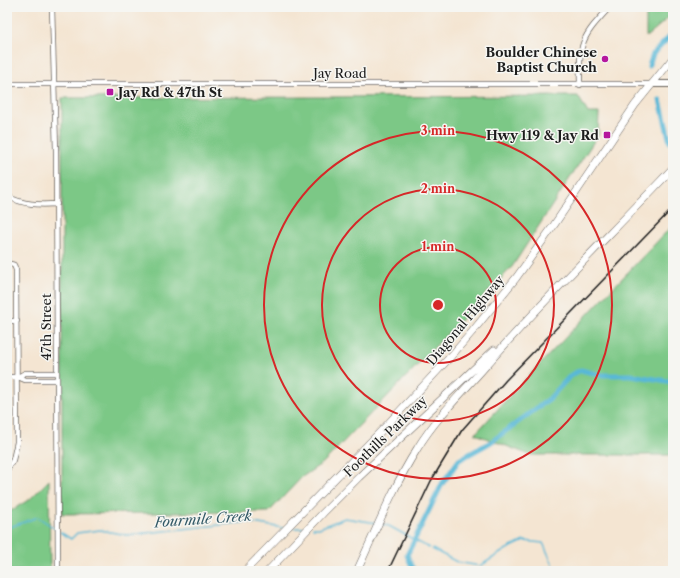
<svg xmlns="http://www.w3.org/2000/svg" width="680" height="578" font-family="'Libre Caslon Text',serif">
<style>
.green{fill:#7cc886;stroke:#4c7251}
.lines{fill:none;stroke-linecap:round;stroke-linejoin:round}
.stream{stroke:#58b8d7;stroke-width:1.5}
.canal{stroke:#58b8d7;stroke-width:5}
.minor-casing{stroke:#68625c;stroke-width:6}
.major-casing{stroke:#68625c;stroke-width:8}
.highway-casing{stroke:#68625c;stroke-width:8}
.minor{stroke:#fff;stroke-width:4.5}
.major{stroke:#fff;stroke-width:6}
.highway{stroke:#fff;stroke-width:7}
.rail{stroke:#1c1c1c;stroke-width:1.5}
.ring{fill:none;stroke:#d62828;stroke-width:2}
.poi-dot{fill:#b5179e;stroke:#f6f6f2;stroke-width:1.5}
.labels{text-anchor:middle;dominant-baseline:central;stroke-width:3;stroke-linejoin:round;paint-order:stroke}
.poi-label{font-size:13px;font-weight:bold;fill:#1c1c1c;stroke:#f6f6f2;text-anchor:end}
.street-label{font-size:13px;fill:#1c1c1c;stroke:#f6f6f2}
.water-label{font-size:14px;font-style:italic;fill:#345a67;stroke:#f6f6f2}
.centre{fill:#d62828;stroke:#f6f6f2;stroke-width:2}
.ring-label{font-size:12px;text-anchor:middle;font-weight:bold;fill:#d62828;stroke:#f6f6f2;stroke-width:3;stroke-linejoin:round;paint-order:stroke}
</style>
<rect width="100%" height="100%" fill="#f6f6f2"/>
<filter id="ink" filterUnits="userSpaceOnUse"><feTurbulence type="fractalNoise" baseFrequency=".025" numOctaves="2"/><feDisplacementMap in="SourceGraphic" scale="8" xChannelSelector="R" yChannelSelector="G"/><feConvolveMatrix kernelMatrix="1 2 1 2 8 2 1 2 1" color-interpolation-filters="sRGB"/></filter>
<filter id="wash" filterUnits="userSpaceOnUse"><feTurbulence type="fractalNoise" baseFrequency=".012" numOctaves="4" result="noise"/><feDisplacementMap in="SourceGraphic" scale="16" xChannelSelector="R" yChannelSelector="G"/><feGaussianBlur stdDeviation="0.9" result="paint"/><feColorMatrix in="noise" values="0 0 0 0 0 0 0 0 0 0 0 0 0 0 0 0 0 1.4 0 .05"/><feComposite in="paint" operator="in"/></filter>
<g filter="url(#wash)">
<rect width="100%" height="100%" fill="#f4e5d2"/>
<path class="green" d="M646,7H673V14L646,37Z
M578,96L588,113H599L598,135L512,267L324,462L302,477L269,512L62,514V98Z
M673,225V455H530L475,434L519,386Z
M49,480L50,571H7V513L30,499Z"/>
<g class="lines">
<path class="stream" d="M381,524L389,526L429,548
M7,528L38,517L57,530
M291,528H305
M313,528H319L345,518L377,523
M60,532L71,539L77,533L100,530L127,535L247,522L283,528
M432,549L457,562L480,566L507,549L524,541L543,543L556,571"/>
<path class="canal" d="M649,66L653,54L673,33
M660,100L670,142L673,145
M414,571L407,555L442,484L459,460L491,442L549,399L571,375L581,370L601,375H631L673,382"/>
</g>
</g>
<g filter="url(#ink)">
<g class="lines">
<defs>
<path id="minor" d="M52,7L56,151L58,571
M7,84H652
M580,85C579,42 581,38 610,7
M7,196C23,205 39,205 57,204
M7,263L14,265L16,270L17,442L13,460L7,470
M7,321H17
M7,377H18L25,380H57
M18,377L25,373H57"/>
<path id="major" d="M652,84H673"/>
<path id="highway" d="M245,571L386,426L452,355L472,332L516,278L554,225L635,105L673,58
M268,571L323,513L359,477L494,350
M357,571C376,530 393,487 417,449C435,419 461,394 484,368C544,299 610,235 673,168"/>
</defs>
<use href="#minor" class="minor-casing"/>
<use href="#major" class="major-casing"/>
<use href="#highway" class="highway-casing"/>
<use href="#minor" class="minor"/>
<use href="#major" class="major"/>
<use href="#highway" class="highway"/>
<path class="rail" d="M388,571L431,481L462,430L506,380L673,208"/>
</g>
</g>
<g class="ring">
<circle cx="438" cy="305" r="58"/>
<circle cx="438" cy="305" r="116"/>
<circle cx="438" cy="305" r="174"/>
</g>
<g class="poi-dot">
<circle cx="605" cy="59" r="4"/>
<rect x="106" y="88" width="8" height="8" rx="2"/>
<rect x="603" y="131" width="8" height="8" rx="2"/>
</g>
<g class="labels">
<g class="poi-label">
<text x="597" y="52">Boulder Chinese<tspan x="597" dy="15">Baptist Church</tspan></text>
<text x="118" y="92" text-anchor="start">Jay Rd &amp; 47th St</text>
<text x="599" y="135">Hwy 119 &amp; Jay Rd</text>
</g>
<g class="street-label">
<text x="340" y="73">Jay Road</text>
<text transform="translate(465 320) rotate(-50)">Diagonal Highway</text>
<text transform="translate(46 327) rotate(-90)">47th Street</text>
<text transform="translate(385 436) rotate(-44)">Foothills Parkway</text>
</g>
<g class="water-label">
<text transform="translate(203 519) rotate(-4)">Fourmile Creek</text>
</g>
</g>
<circle cx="438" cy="305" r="6" class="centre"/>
<g class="ring-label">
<text x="438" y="135">3 min</text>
<text x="438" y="193">2 min</text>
<text x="438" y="251">1 min</text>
</g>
<rect width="680" height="578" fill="none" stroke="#f6f6f2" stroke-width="24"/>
</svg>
